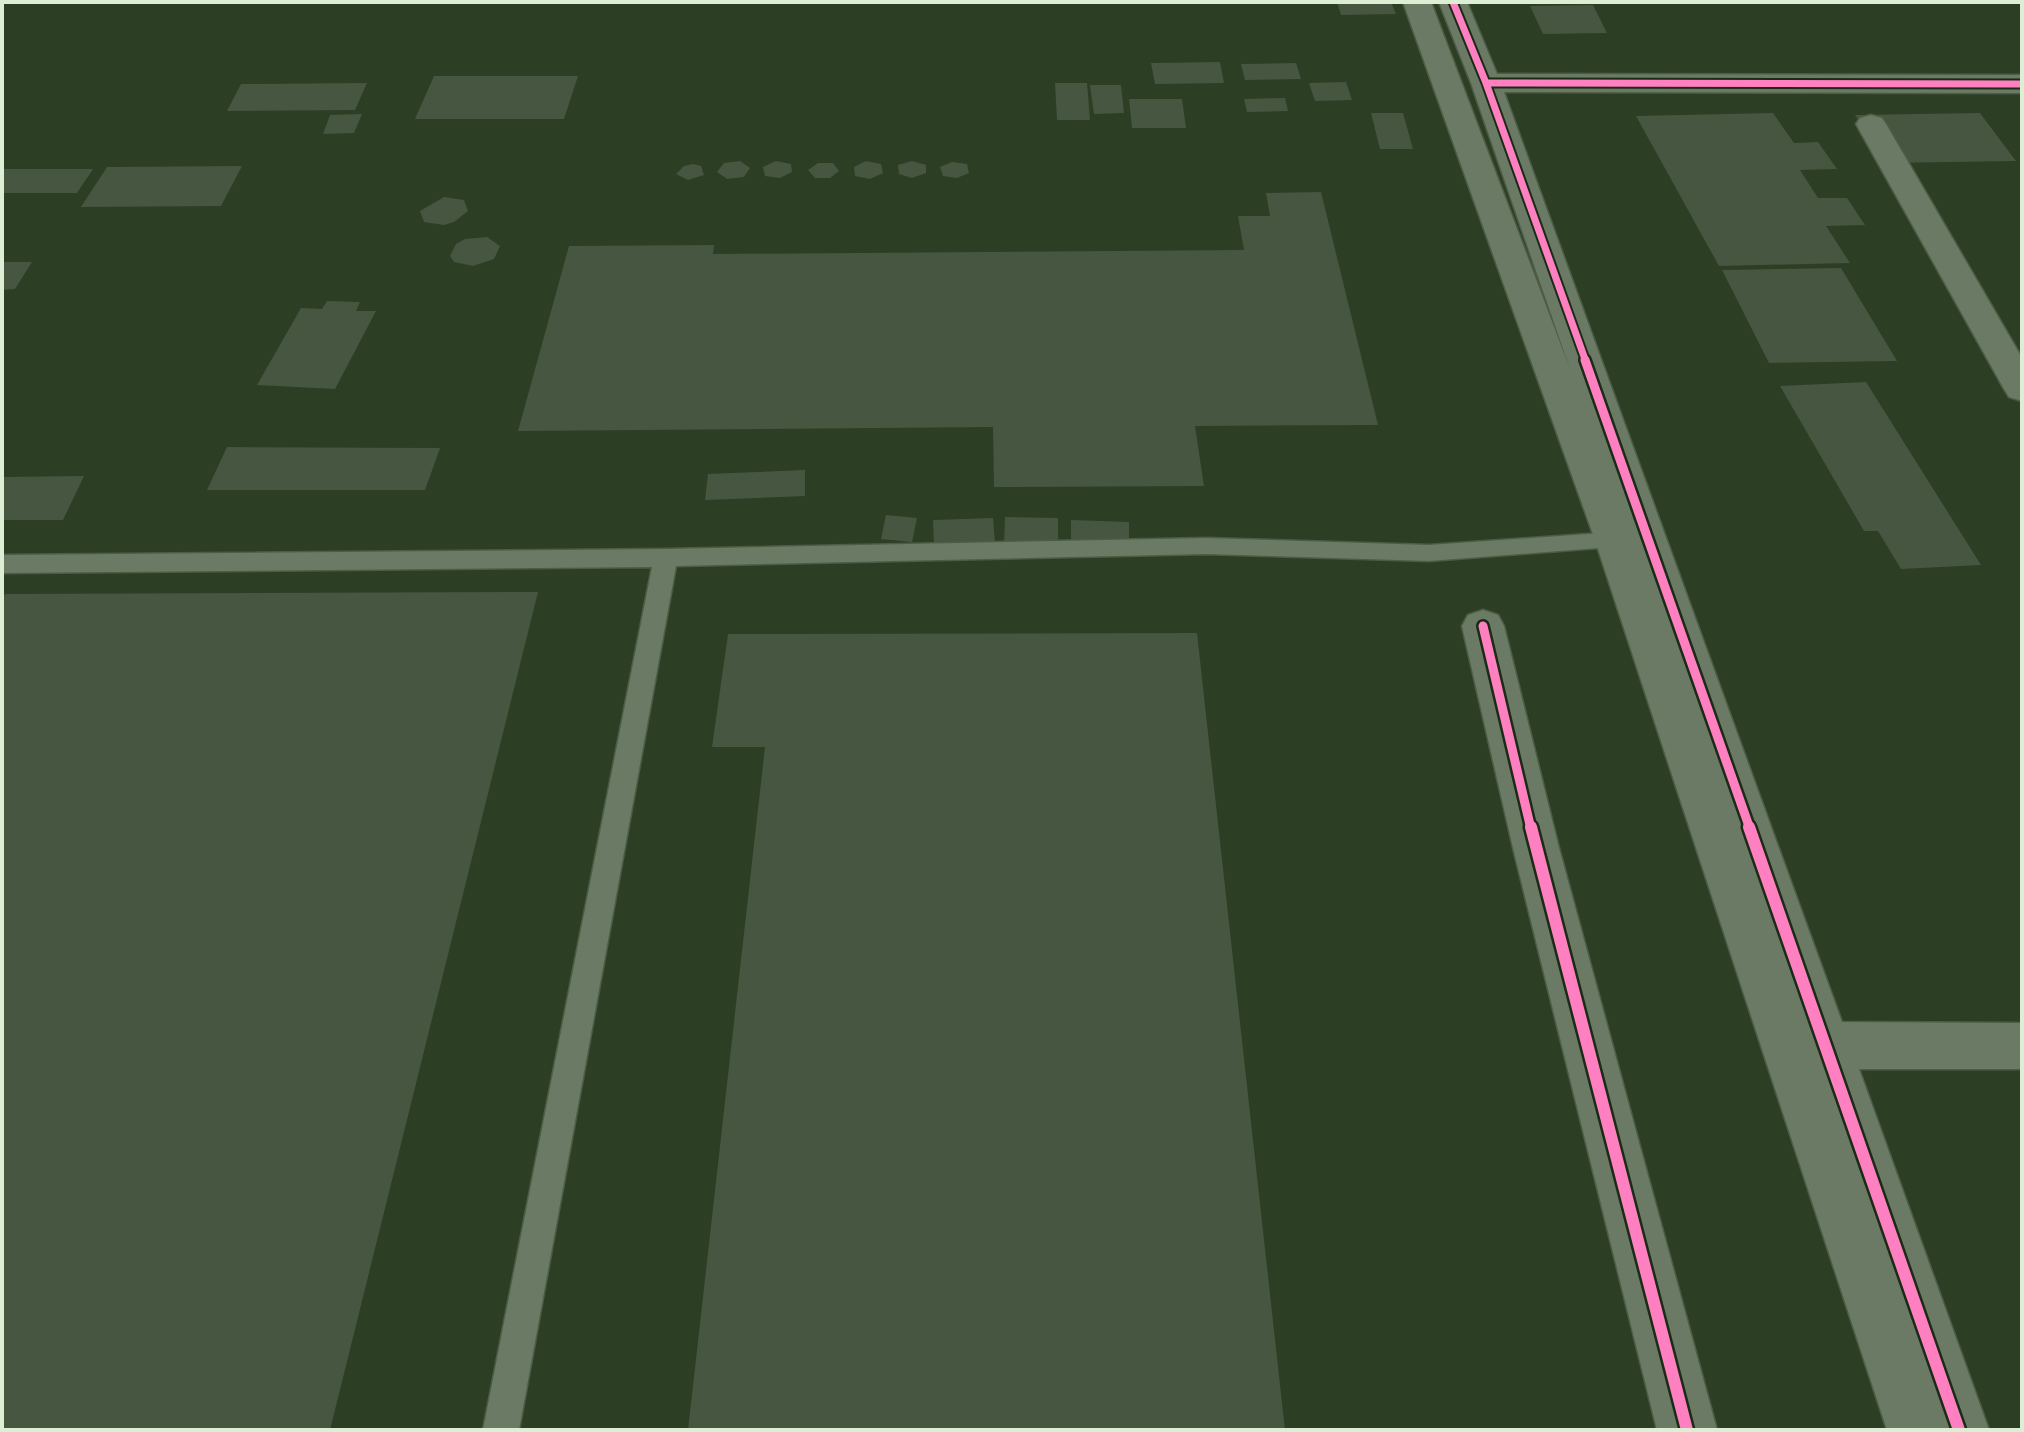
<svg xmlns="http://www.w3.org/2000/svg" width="2024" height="1432" font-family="Merriweather,serif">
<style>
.building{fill:#475640}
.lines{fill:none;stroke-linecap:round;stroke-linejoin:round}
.lane-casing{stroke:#4c5c45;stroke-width:3}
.street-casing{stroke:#4c5c45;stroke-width:3}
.secondary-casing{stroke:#4c5c45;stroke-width:3}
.lane{fill:#6b7a65;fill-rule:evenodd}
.street{fill:#6b7a65;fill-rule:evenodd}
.secondary{fill:#6b7a65;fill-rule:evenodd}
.cycleway-far2-casing{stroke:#1c2b16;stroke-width:11}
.cycleway-far1-casing{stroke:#1c2b16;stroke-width:14}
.cycleway-casing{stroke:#1c2b16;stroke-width:17}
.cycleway-far2{stroke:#ff80c0;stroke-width:7}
.cycleway-far1{stroke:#ff80c0;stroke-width:9}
.cycleway{stroke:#ff80c0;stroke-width:12}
</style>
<rect width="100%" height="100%" fill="#2c3e24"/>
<path class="building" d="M1337,2H1391L1396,14L1341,15Z
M1593,5L1607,33L1543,34L1530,6Z
M1220,62L1224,83L1155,84L1151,63Z
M1296,63L1301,79L1245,80L1241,64Z
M434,76H578L564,119H415Z
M1346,82L1352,100L1315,101L1309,83Z
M367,83L355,110L227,111L241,84Z
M1055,83H1087L1090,120H1057Z
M1090,85H1121L1124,113L1094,114Z
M1285,98L1288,111L1247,112L1244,99Z
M1129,99H1182L1186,128H1132Z
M1371,113H1403L1413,149H1380Z
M1773,113L1794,143L1818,142L1837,169L1800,170L1818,198H1847L1865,225L1826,226L1850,263L1719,266L1636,116Z
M1980,113L2016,161L1887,163L1855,115Z
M362,114L354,133L323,134L330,115Z
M740,161L750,168L744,177L727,179L717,172L724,163Z
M776,161L791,164L792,172L780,178L765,176L763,167Z
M866,161L881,164L883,173L870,179L855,176L854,167Z
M912,161L926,165V173L912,178L899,174L898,165Z
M952,162L967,164L969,173L957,178L943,176L940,167Z
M818,163H833L839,171L830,178H815L808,170Z
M693,164L701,166L704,175L688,180L676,174L684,166Z
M242,166L221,206L81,207L107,167Z
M93,169L77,193H2L3,169Z
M1321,192L1378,425L1195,426L1204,486L994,487L993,427L518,431L569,246L714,245L713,254L1244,250L1238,216H1270L1266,193Z
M444,197L464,200L468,211L454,222L444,225L424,222L420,211Z
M487,237L500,246L494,259L473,266L454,262L450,256L456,244L465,239Z
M2,262H32L15,289L2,290Z
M1841,268L1897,361L1769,363L1722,270Z
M327,301L360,302L356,311H376L335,389L257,385L301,308L322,309Z
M1866,382L1981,565L1901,569L1878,531H1864L1780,386Z
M227,447L440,448L425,490H207Z
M805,470V496L705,500L708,474Z
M84,476L63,520H2V477Z
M886,515L917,518L912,542L881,539Z
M1005,517L1058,518V545L1004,544Z
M993,518L995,542L934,544L933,520Z
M1071,520L1129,522V545L1071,542Z
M538,592L330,1430H2V600L5,594Z
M1197,633L1285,1430H688L765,747H712L728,634Z"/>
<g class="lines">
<defs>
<path id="lane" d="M1630,531L1638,533L1642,539L1638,545L1429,561L1206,554L676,566L519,1430H483L652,567L2,573V555L666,549L1206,538L1429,545Z"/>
<path id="street" d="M1871,115L1882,118L1886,124L2022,358V401L2009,397L2004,389L1856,124L1860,118Z
M1483,610L1498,615L1504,626L1559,848L1717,1430H1657L1513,848L1462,626L1468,615Z"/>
<path id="secondary" d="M1403,2H1431L1570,369L1471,83L1439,2H1467L1497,74L2022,75V93L1504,92L1842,1022L2022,1023V1069H1859L1989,1430H1887L1595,540Z"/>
</defs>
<use href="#lane" class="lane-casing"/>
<use href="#street" class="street-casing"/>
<use href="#secondary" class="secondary-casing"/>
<use href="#lane" class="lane"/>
<use href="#street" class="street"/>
<use href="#secondary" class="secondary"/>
<defs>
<path id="cycleway-far2" d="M1453,2L1486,83L1586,362
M1486,83L2022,84"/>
<path id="cycleway-far1" d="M1585,360L1750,829
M1483,626L1531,829"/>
<path id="cycleway" d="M1531,827L1687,1430
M1749,827L1959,1430"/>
</defs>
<use href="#cycleway-far2" class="cycleway-far2-casing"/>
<use href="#cycleway-far1" class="cycleway-far1-casing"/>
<use href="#cycleway" class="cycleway-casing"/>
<use href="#cycleway-far2" class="cycleway-far2"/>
<use href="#cycleway-far1" class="cycleway-far1"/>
<use href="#cycleway" class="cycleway"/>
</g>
<rect width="2024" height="1432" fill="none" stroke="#dcefd4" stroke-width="8"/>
</svg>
